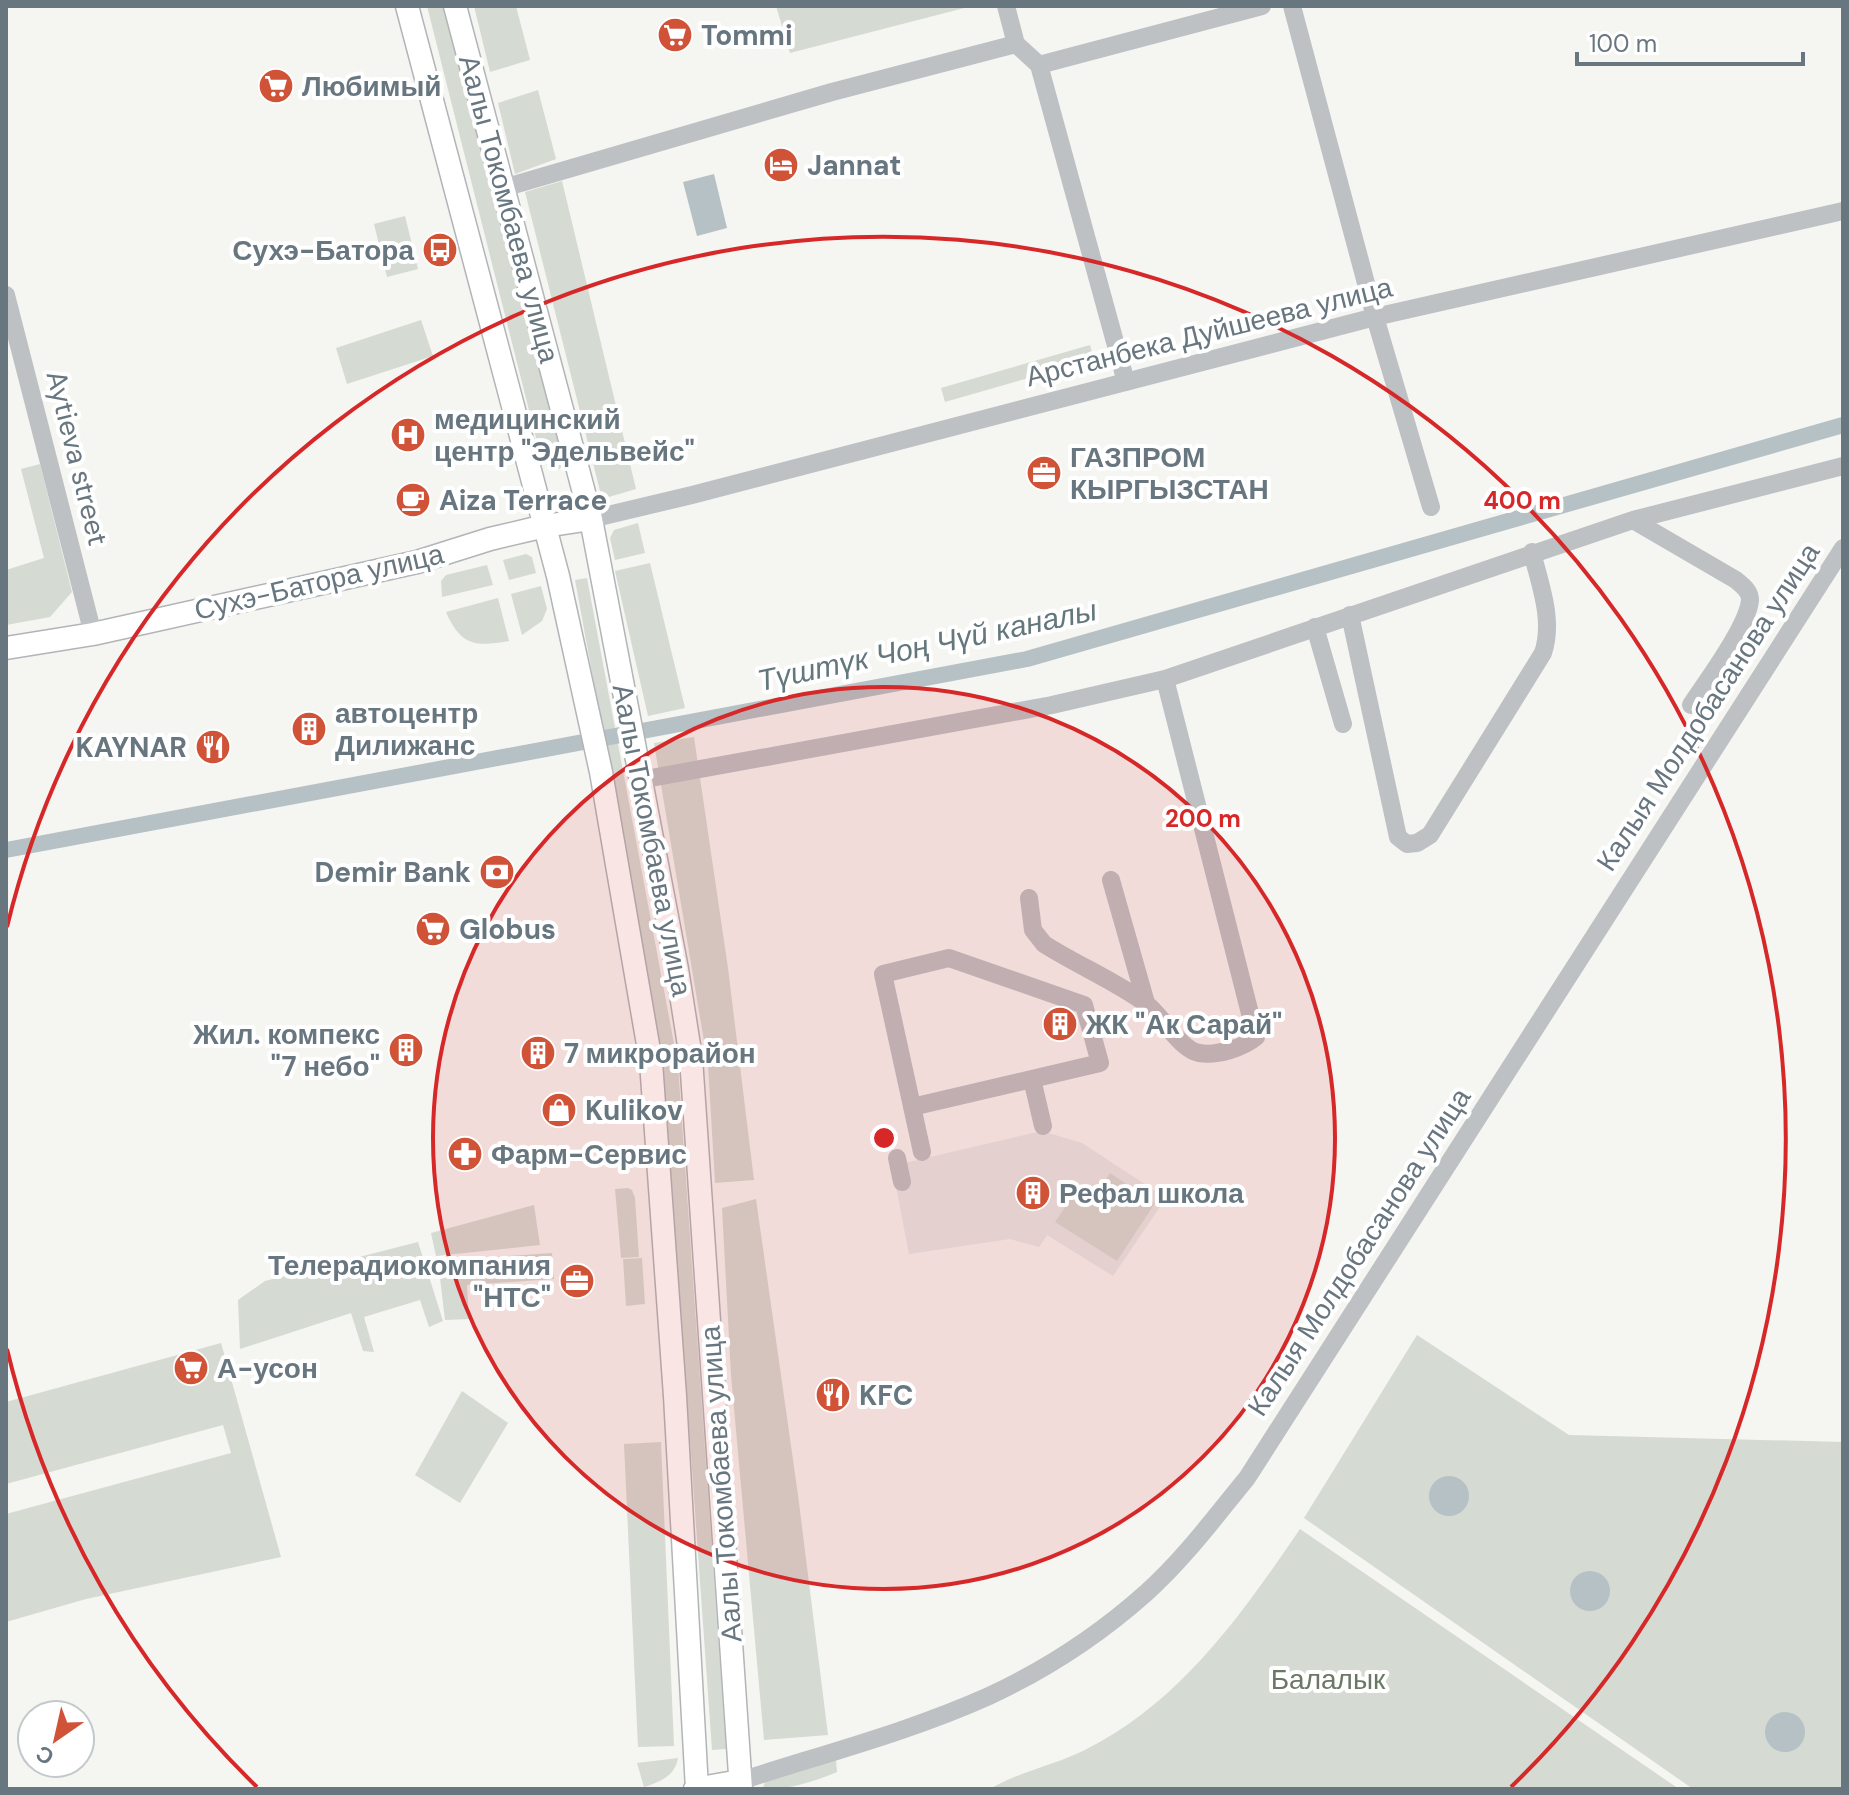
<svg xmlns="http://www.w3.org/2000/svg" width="1849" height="1795" font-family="'DM Sans',sans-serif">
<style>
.built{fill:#e6e7e6}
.green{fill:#d5dad2}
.water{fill:#b5c1c4}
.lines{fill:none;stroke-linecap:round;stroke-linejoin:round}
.canal{stroke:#b5c1c4;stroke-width:16}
.major-casing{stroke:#b1b5b8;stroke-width:25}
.minor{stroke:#bdc1c4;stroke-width:18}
.major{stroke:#fff;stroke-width:22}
.ring{fill:none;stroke:#d62828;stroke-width:4}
.labels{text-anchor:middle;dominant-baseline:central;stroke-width:8;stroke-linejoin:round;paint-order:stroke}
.poi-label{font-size:28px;font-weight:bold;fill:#687680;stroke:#fff;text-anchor:start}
.street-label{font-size:28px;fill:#687680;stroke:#fff}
.park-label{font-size:28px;fill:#6a7866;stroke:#fff}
.water-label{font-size:30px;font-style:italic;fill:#63777d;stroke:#fff}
.centre{fill:#d62828;stroke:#fff;stroke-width:4}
.ring-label{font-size:24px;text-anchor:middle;font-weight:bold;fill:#d62828;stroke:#fff;stroke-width:8;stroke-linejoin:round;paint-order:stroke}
</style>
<rect width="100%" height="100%" fill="#f5f5f2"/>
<path class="built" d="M1042,1131L1082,1143L1166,1198L1113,1276L1047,1235L1039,1247L1010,1239L909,1254L892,1166Z"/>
<path class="green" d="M427,6H448L566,463L558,470L544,463L536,438Z
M474,6H516L530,60L490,72Z
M776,6H972L790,53Z
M538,90L556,159L515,174L498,103Z
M562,181L636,489L602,499L525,192Z
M405,216L418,269L387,277L374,224Z
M421,320L433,356L347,384L336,348Z
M1090,345L1094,359L945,402L941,388Z
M40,464L72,592L50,617L6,625V570L44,558L21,469Z
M638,523L645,553L615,560L610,538L614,530Z
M526,554L532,557L536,573L509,580L503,560Z
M650,563L685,708L648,716L615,571Z
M487,565L493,585L442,597L441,581L446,575Z
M587,578L678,1065L726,1749L712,1750L663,1061L575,580Z
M541,586L547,609L542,621L522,635L511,594Z
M498,598L509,641C475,647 461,646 446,612Z
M694,737L728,968L754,1180L715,1183L708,1065L654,743Z
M1110,1173L1155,1203L1117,1261L1055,1222L1080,1185L1096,1195Z
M628,1188L632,1190L635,1198L639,1257L621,1258L615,1189Z
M756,1199L798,1495L828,1735L764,1740L731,1375L722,1208Z
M534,1205L540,1245L436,1256L431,1233Z
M418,1242L443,1321L429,1327L420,1300L364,1317L374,1352L363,1351L351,1313L240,1349L238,1300L265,1281Z
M552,1253L554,1279L467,1285L469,1319L445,1320L438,1261Z
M642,1258L645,1304L626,1306L623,1259Z
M1417,1335L1569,1435L1843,1442V1789H1693L1304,1518Z
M221,1343L281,1557L86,1599L6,1622V1514L231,1453L223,1425L6,1484V1402Z
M462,1391L508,1423L460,1503L415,1475Z
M661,1442L674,1746L638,1747L624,1444Z
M1300,1529L1679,1789H990C1018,1772 1055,1765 1085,1750C1181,1702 1242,1614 1300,1529Z
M678,1758C675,1776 660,1782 644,1787L637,1763Z
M836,1760L837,1772C816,1781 786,1791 763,1788L766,1779Z"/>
<path class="water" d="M714,174L727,228L697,236L683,182Z
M1429 1496a20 20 0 1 1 40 0a20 20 0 1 1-40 0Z
M1570 1591a20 20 0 1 1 40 0a20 20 0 1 1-40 0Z
M1765 1732a20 20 0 1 1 40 0a20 20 0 1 1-40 0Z"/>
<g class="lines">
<path class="canal" d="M6,850L1027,659L1843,425"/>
<defs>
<path id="major" d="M407,6L558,576L601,772L651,1062L675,1396L697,1789
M455,6L591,519L677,969L691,1058L741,1789
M6,648L93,634L417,562L490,539L545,526L591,519
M695,1789L740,1781"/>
</defs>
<use href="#major" class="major-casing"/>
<path class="minor" d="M1006,6L1016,44L1039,65L1126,382
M1292,6L1375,317L1431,507
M1039,65L1262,6
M503,188L832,92L1016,44
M6,295L93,634
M591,519L692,495L1375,317L1843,211
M1633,520L1736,580C1743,586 1750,591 1750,600C1748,626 1706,682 1691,705
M1350,615L1398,837L1407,844L1417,843L1430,835L1543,653C1554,620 1540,585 1532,552
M1315,627L1343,724
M640,780L1052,705L1165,679L1633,520L1843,466
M1111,880L1146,1003
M1029,898L1033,930L1044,944C1075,964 1117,982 1145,1003C1161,1014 1180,1050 1199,1053C1217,1056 1243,1048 1256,1037L1165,679
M1032,1079L1043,1126
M912,1107L1100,1063L1084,1005L949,958L883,974L922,1152
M897,1158L902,1182
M740,1781C823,1754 909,1732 989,1696C1045,1670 1100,1634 1146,1593C1184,1559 1215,1517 1247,1478L1843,548"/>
<use href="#major" class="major"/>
</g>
<circle cx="884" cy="1138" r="451" fill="#d62828" fill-opacity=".12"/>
<g class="ring">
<circle cx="884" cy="1138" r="451"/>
<path d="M257 1787A902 902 0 0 1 7 1349M7 927A902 902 0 1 1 1511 1787"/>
</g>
<defs>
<symbol id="supermarket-disc" viewBox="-11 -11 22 22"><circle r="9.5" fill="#d05338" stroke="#fff"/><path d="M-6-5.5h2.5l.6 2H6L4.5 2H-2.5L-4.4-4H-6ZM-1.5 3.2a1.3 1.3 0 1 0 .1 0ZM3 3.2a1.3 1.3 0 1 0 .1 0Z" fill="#fff"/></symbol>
<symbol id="hotel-disc" viewBox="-11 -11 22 22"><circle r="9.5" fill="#d05338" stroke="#fff"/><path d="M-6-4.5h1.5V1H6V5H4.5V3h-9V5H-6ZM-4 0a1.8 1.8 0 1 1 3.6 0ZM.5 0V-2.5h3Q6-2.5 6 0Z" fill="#fff"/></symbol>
<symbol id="bus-disc" viewBox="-11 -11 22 22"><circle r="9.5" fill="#d05338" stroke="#fff"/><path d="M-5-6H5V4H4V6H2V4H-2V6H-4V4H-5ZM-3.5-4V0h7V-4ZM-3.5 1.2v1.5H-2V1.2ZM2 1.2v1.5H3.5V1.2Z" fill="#fff"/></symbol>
<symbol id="hospital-disc" viewBox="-11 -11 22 22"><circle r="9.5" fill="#d05338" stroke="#fff"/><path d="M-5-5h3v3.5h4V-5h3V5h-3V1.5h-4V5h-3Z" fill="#fff"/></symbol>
<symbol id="office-disc" viewBox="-11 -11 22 22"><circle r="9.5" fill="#d05338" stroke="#fff"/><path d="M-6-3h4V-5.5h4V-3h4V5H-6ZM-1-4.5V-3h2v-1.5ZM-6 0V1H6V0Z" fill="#fff"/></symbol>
<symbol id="cafe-disc" viewBox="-11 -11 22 22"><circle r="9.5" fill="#d05338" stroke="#fff"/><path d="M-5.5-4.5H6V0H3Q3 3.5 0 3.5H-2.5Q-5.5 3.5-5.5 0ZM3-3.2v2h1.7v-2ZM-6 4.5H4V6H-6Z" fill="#fff"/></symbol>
<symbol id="building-disc" viewBox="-11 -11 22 22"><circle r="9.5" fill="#d05338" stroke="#fff"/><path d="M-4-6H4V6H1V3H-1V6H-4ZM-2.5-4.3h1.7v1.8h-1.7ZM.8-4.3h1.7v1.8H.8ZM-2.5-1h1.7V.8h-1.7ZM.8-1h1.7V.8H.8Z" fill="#fff"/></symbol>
<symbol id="restaurant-disc" viewBox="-11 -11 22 22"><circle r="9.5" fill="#d05338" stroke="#fff"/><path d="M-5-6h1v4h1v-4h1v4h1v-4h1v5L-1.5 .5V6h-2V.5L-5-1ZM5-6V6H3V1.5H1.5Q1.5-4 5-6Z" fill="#fff"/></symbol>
<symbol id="bank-disc" viewBox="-11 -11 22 22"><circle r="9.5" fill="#d05338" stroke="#fff"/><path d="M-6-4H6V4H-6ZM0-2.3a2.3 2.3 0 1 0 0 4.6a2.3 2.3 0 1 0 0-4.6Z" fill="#fff"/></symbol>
<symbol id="shop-disc" viewBox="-11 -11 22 22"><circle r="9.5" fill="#d05338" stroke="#fff"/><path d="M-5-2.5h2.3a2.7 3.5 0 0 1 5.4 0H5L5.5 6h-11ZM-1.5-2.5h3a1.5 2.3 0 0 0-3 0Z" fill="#fff"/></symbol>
<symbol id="pharmacy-disc" viewBox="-11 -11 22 22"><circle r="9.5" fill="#d05338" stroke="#fff"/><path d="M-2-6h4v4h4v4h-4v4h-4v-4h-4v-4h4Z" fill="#fff"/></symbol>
</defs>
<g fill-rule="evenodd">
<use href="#supermarket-disc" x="655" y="15" width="40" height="40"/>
<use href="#supermarket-disc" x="256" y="66" width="40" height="40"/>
<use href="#hotel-disc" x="761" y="145" width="40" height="40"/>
<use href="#bus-disc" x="420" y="230" width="40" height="40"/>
<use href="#hospital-disc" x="388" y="415" width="40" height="40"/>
<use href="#office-disc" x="1024" y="453" width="40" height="40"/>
<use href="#cafe-disc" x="393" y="480" width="40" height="40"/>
<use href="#building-disc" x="289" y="709" width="40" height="40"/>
<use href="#restaurant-disc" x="193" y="727" width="40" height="40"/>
<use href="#bank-disc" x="477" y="852" width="40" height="40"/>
<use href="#supermarket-disc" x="413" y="909" width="40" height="40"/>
<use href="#building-disc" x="1040" y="1004" width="40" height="40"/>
<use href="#building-disc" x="386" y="1030" width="40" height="40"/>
<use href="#building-disc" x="518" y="1033" width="40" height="40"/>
<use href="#shop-disc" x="539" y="1090" width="40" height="40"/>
<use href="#pharmacy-disc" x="445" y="1134" width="40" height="40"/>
<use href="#building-disc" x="1013" y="1173" width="40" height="40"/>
<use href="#office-disc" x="557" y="1261" width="40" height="40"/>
<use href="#supermarket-disc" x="171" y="1348" width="40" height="40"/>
<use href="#restaurant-disc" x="813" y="1375" width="40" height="40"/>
</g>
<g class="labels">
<g class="poi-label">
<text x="701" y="35">Tommi</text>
<text x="302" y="86">Любимый</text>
<text x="807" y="165">Jannat</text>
<text x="414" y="250" text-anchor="end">Сухэ-Батора</text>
<text x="434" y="419">медицинский<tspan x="434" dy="32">центр "Эдельвейс"</tspan></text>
<text x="1070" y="457">ГАЗПРОМ<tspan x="1070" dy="32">КЫРГЫЗСТАН</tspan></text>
<text x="439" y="500">Aiza Terrace</text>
<text x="335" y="713">автоцентр<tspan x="335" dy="32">Дилижанс</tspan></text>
<text x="187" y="747" text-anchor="end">KAYNAR</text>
<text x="471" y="872" text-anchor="end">Demir Bank</text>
<text x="459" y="929">Globus</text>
<text x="1086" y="1024">ЖК "Ак Сарай"</text>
<text x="380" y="1034" text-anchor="end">Жил. компекс<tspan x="380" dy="32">"7 небо"</tspan></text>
<text x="564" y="1053">7 микрорайон</text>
<text x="585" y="1110">Kulikov</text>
<text x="491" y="1154">Фарм-Сервис</text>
<text x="1059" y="1193">Рефал школа</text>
<text x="551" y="1265" text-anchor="end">Телерадиокомпания<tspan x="551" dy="32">"НТС"</tspan></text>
<text x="217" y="1368">А-усон</text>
<text x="859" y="1395">KFC</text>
</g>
<g class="street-label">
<text transform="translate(509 209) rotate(75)">Аалы Токомбаева улица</text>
<text transform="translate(1209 332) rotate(-14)">Арстанбека Дуйшеева улица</text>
<text transform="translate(77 458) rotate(76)">Aytieva street</text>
<text transform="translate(319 582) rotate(-13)">Сухэ-Батора улица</text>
<text transform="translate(1708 707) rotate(-57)">Калыя Молдобасанова улица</text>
<text transform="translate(652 840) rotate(79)">Аалы Токомбаева улица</text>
<text transform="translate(1359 1252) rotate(-57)">Калыя Молдобасанова улица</text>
<text transform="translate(721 1484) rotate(-94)">Аалы Токомбаева улица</text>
</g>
<g class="park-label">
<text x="1328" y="1679">Балалык</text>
</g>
<g class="water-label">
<text transform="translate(927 645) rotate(-12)">Түштүк Чоң Чүй каналы</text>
</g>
</g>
<circle cx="884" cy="1138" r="12" class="centre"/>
<g class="ring-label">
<text x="1522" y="509">400 m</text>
<text x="1203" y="827">200 m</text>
</g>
<rect width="1849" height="1795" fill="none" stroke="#687680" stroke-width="16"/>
<g transform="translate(56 1739) rotate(214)"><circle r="38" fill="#ffffff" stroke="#c3c8cc" stroke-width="2"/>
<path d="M0-6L14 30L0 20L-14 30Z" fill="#d05338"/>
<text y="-12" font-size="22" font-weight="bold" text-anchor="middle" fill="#687680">С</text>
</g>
<path d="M1577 52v12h226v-12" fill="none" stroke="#687680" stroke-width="4"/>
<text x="1589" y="52" font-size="24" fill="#687680" stroke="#ffffff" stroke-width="6" paint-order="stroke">100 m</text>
</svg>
